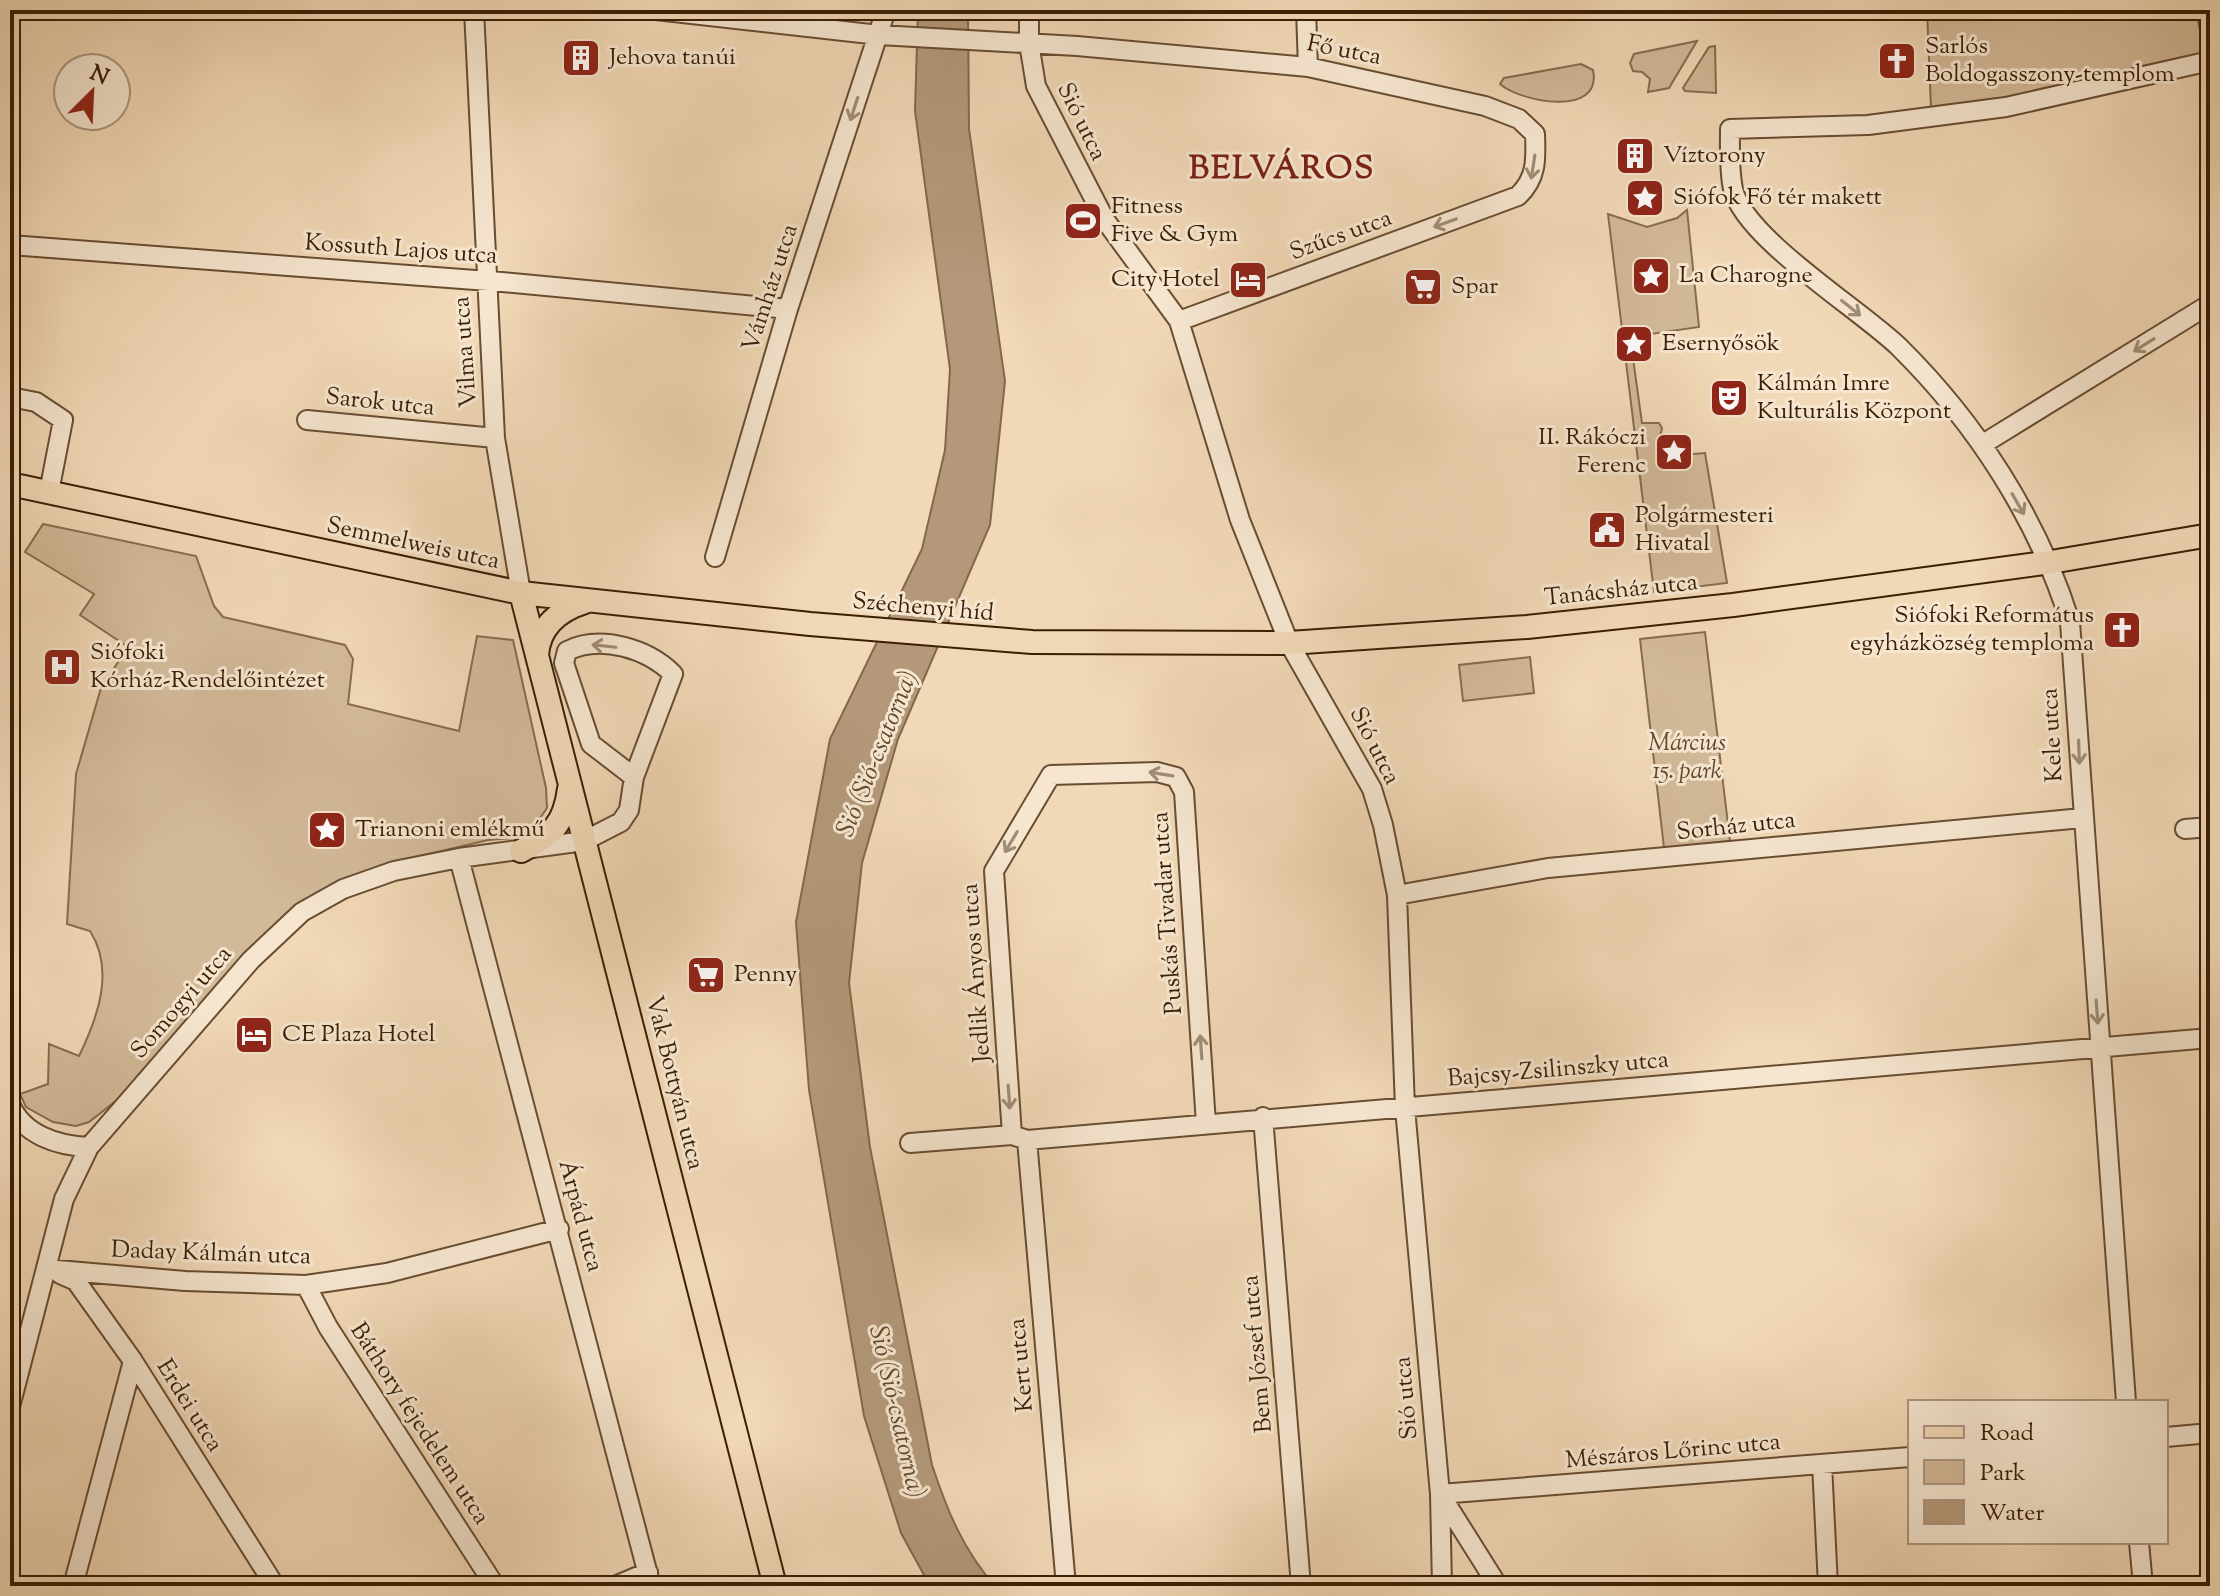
<svg xmlns="http://www.w3.org/2000/svg" width="2220" height="1596" font-family="'Sorts Mill Goudy',serif">
<style>
.green{fill:#d2b998;stroke:#866c4e;stroke-width:2}
.water{fill:#b3997a;stroke:#83684b;stroke-width:2}
.lines{fill:none;stroke-linecap:round;stroke-linejoin:round}
.minor-casing{stroke:#684d31;stroke-width:22}
.major-casing{stroke:#3a1f05;stroke-width:26}
.minor{stroke:#f6e6d0;stroke-width:18}
.major{stroke:#f1d8b6;stroke-width:22}
.oneway{stroke:#a18c75}
.labels{text-anchor:middle;dominant-baseline:central;stroke-width:6;stroke-linejoin:round;paint-order:stroke}
.poi-label{font-size:24px;fill:#3a1f05;stroke:#f6e6d0;text-anchor:start}
.street-label{font-size:24px;fill:#3a1f05;stroke:#f6e6d0}
.park-label{font-size:24px;font-style:italic;fill:#60462a;stroke:#f6e6d0}
.water-label{font-size:26px;font-style:italic;fill:#644a2e;stroke:#f6e6d0}
.district-label{font-size:32px;font-weight:bold;letter-spacing:2px;fill:#7a1f14;stroke:#f6e6d0}
</style>
<rect width="100%" height="100%" fill="#f1d8b6"/>
<filter id="stains"><feTurbulence type="fractalNoise" baseFrequency=".0025" numOctaves="4"/><feColorMatrix values="0 0 0 0 .2 0 0 0 0 .09 0 0 0 0 .02 0 0 0 .5 -.17"/></filter>
<radialGradient id="worn" r=".72"><stop offset=".6" stop-color="#630" stop-opacity="0"/><stop offset="1" stop-color="#630" stop-opacity=".3"/></radialGradient>
<path class="green" d="M1927,10H2195L2206,53L2007,98L1931,108Z
M1697,41L1669,88L1648,92L1650,79L1642,72L1633,71L1630,63L1634,54Z
M1715,46L1716,93L1685,91L1683,88L1709,47Z
M1581,64L1593,70C1603,118 1520,102 1500,84L1504,78Z
M1687,210L1699,327L1630,337L1642,423H1659L1662,428L1656,457L1705,453L1727,583L1654,592L1608,214L1647,227L1677,218Z
M43,524L196,556L214,606L223,617L345,645L353,659L348,704L459,731L477,636L513,640L546,788L547,808L532,830L513,838L488,840L391,863L285,914L122,1096L89,1122L76,1126L53,1122L26,1107L20,1094L48,1084L49,1044L79,1056C98,1017 115,970 90,931L67,924L76,774L101,688L128,647L80,615L94,594L25,552Z
M1705,632L1730,841L1664,848L1640,639Z
M1530,657L1534,693L1463,701L1459,665Z"/>
<path class="water" d="M918,10H968L969,129L1005,381L990,525L898,739L862,863L849,983L870,1147L932,1465C947,1510 963,1550 995,1586H930L901,1533L864,1416L809,1090L796,922L830,739L922,549L945,450L950,369L915,111Z"/>
<g class="lines">
<defs>
<path id="minor" d="M474,10L495,438L521,593
M656,10L879,35L1077,46L1308,67L1485,106L1519,119L1535,134C1536,159 1537,178 1518,196L1179,321
M1029,10V43L1036,86L1105,220L1179,321L1240,520L1289,643L1372,789L1383,825L1397,895L1405,1108L1440,1494L1442,1586
M1306,10L1308,67
M10,245L502,282L788,309
M10,397L36,402L63,420L49,492
M307,420L495,438
M1983,444L2210,304
M715,557L788,309L886,10
M2185,829L2210,827
M459,858L651,1586
M1397,895L1548,868L2082,818
M10,1104C23,1135 58,1146 89,1147
M1263,1117L1301,1586
M1012,1135L994,871L1051,775L1157,772L1176,777L1184,792L1206,1124
M1027,1140L1066,1586
M910,1143L1012,1135L1027,1140L2210,1038
M46,1269L185,1281L306,1285L387,1273L559,1229
M60,1274L76,1281L133,1361L275,1586
M306,1285L328,1327L495,1586
M2126,1402L2070,622C2038,519 1976,423 1899,347C1861,310 1744,238 1733,189C1729,170 1730,148 1730,129L1868,125L2006,107L2210,61
M10,1407L64,1199L89,1147L251,960L302,912L343,889L394,871L459,858L584,841L621,822L629,810L634,777L673,674C648,649 601,634 567,651L564,663L591,744L634,777
M2166,1437L2210,1433
M1822,1464L1828,1586
M1440,1494L1910,1457
M1442,1497L1498,1586
M2139,1542L2143,1586
M73,1586L133,1361
M615,1586L648,1572"/>
<path id="major" d="M10,484L521,593L810,624L1032,642L1289,643L1527,627L1733,605L2051,562L2210,535
M521,593L775,1586
M537,655C539,626 559,610 585,602
M521,851C552,834 564,826 569,789"/>
</defs>
<use href="#minor" class="minor-casing"/>
<use href="#major" class="major-casing"/>
<use href="#minor" class="minor"/>
<use href="#major" class="major"/>
</g>
<defs><path id="oneway-shaft" d="M-6 0H5M1.5-3L5.5 0L1.5 3" fill="none" stroke-width="1.6" stroke-linecap="round" stroke-linejoin="round" transform="scale(2)"/></defs>
<g class="oneway">
<use href="#oneway-shaft" transform="translate(854 109) rotate(108)"/>
<use href="#oneway-shaft" transform="translate(1533 167) rotate(99)"/>
<use href="#oneway-shaft" transform="translate(1445 223) rotate(160)"/>
<use href="#oneway-shaft" transform="translate(1851 308) rotate(39)"/>
<use href="#oneway-shaft" transform="translate(2144 345) rotate(148)"/>
<use href="#oneway-shaft" transform="translate(2018 504) rotate(60)"/>
<use href="#oneway-shaft" transform="translate(604 646) rotate(-174)"/>
<use href="#oneway-shaft" transform="translate(2079 752) rotate(88)"/>
<use href="#oneway-shaft" transform="translate(1161 774) rotate(-171)"/>
<use href="#oneway-shaft" transform="translate(1011 842) rotate(121)"/>
<use href="#oneway-shaft" transform="translate(2097 1012) rotate(86)"/>
<use href="#oneway-shaft" transform="translate(1201 1047) rotate(-94)"/>
<use href="#oneway-shaft" transform="translate(1009 1097) rotate(86)"/>
</g>
<defs>
<symbol id="building-square" viewBox="-11 -11 22 22"><rect x="-9" y="-9" width="18" height="18" rx="4" fill="#8f2418" stroke="#f6e6d0"/><path d="M-4-6H4V6H1V3H-1V6H-4ZM-2.5-4.3h1.7v1.8h-1.7ZM.8-4.3h1.7v1.8H.8ZM-2.5-1h1.7V.8h-1.7ZM.8-1h1.7V.8H.8Z" fill="#fff"/></symbol>
<symbol id="church-square" viewBox="-11 -11 22 22"><rect x="-9" y="-9" width="18" height="18" rx="4" fill="#8f2418" stroke="#f6e6d0"/><path d="M-1.2-6h2.4v3.5h3.3v2.4h-3.3V6h-2.4V-.1h-3.3v-2.4h3.3Z" fill="#fff"/></symbol>
<symbol id="sight-square" viewBox="-11 -11 22 22"><rect x="-9" y="-9" width="18" height="18" rx="4" fill="#8f2418" stroke="#f6e6d0"/><path d="M0-6L1.8-2.2L6-1.7L2.9 1.2L3.7 5.4L0 3.3L-3.7 5.4L-2.9 1.2L-6-1.7L-1.8-2.2Z" fill="#fff"/></symbol>
<symbol id="stadium-square" viewBox="-11 -11 22 22"><rect x="-9" y="-9" width="18" height="18" rx="4" fill="#8f2418" stroke="#f6e6d0"/><path d="M0-5a6.5 5 0 1 0 0 10a6.5 5 0 1 0 0-10ZM-3.5-1.8h7v3.6h-7Z" fill="#fff"/></symbol>
<symbol id="hotel-square" viewBox="-11 -11 22 22"><rect x="-9" y="-9" width="18" height="18" rx="4" fill="#8f2418" stroke="#f6e6d0"/><path d="M-6-4.5h1.5V1H6V5H4.5V3h-9V5H-6ZM-4 0a1.8 1.8 0 1 1 3.6 0ZM.5 0V-2.5h3Q6-2.5 6 0Z" fill="#fff"/></symbol>
<symbol id="supermarket-square" viewBox="-11 -11 22 22"><rect x="-9" y="-9" width="18" height="18" rx="4" fill="#8f2418" stroke="#f6e6d0"/><path d="M-6-5.5h2.5l.6 2H6L4.5 2H-2.5L-4.4-4H-6ZM-1.5 3.2a1.3 1.3 0 1 0 .1 0ZM3 3.2a1.3 1.3 0 1 0 .1 0Z" fill="#fff"/></symbol>
<symbol id="theatre-square" viewBox="-11 -11 22 22"><rect x="-9" y="-9" width="18" height="18" rx="4" fill="#8f2418" stroke="#f6e6d0"/><path d="M-5-5.5Q0-4 5-5.5V0Q5 5 0 6Q-5 5-5 0ZM-3.3-2.5H-1v1.5H-3.3ZM1-2.5H3.3v1.5H1ZM-2.8 1Q0 5.5 2.8 1Z" fill="#fff"/></symbol>
<symbol id="civic-square" viewBox="-11 -11 22 22"><rect x="-9" y="-9" width="18" height="18" rx="4" fill="#8f2418" stroke="#f6e6d0"/><path d="M-.6-6.5H3V-4.5H.6V-3L4-1V1h2V6H-6V1h2V-1L-.6-3ZM-1.2 2.5V6h2.4V2.5Z" fill="#fff"/></symbol>
<symbol id="hospital-square" viewBox="-11 -11 22 22"><rect x="-9" y="-9" width="18" height="18" rx="4" fill="#8f2418" stroke="#f6e6d0"/><path d="M-5-5h3v3.5h4V-5h3V5h-3V1.5h-4V5h-3Z" fill="#fff"/></symbol>
</defs>
<g fill-rule="evenodd">
<use href="#building-square" x="559" y="36" width="44" height="44"/>
<use href="#church-square" x="1875" y="39" width="44" height="44"/>
<use href="#building-square" x="1613" y="134" width="44" height="44"/>
<use href="#sight-square" x="1623" y="176" width="44" height="44"/>
<use href="#stadium-square" x="1061" y="199" width="44" height="44"/>
<use href="#sight-square" x="1629" y="254" width="44" height="44"/>
<use href="#hotel-square" x="1226" y="258" width="44" height="44"/>
<use href="#supermarket-square" x="1401" y="265" width="44" height="44"/>
<use href="#sight-square" x="1612" y="322" width="44" height="44"/>
<use href="#theatre-square" x="1707" y="376" width="44" height="44"/>
<use href="#sight-square" x="1652" y="430" width="44" height="44"/>
<use href="#civic-square" x="1585" y="508" width="44" height="44"/>
<use href="#church-square" x="2100" y="608" width="44" height="44"/>
<use href="#hospital-square" x="40" y="645" width="44" height="44"/>
<use href="#sight-square" x="305" y="808" width="44" height="44"/>
<use href="#supermarket-square" x="684" y="953" width="44" height="44"/>
<use href="#hotel-square" x="232" y="1013" width="44" height="44"/>
</g>
<g class="labels">
<g class="poi-label">
<text x="1925" y="47">Sarlós<tspan x="1925" dy="28">Boldogasszony-templom</tspan></text>
<text x="609" y="58">Jehova tanúi</text>
<text x="1663" y="156">Víztorony</text>
<text x="1673" y="198">Siófok Fő tér makett</text>
<text x="1111" y="207">Fitness<tspan x="1111" dy="28">Five &amp; Gym</tspan></text>
<text x="1679" y="276">La Charogne</text>
<text x="1220" y="280" text-anchor="end">City Hotel</text>
<text x="1451" y="287">Spar</text>
<text x="1662" y="344">Esernyősök</text>
<text x="1757" y="384">Kálmán Imre<tspan x="1757" dy="28">Kulturális Központ</tspan></text>
<text x="1646" y="438" text-anchor="end">II. Rákóczi<tspan x="1646" dy="28">Ferenc</tspan></text>
<text x="1635" y="516">Polgármesteri<tspan x="1635" dy="28">Hivatal</tspan></text>
<text x="2094" y="616" text-anchor="end">Siófoki Református<tspan x="2094" dy="28">egyházközség temploma</tspan></text>
<text x="90" y="653">Siófoki<tspan x="90" dy="28">Kórház-Rendelőintézet</tspan></text>
<text x="355" y="830">Trianoni emlékmű</text>
<text x="734" y="975">Penny</text>
<text x="282" y="1035">CE Plaza Hotel</text>
</g>
<g class="street-label">
<text transform="translate(1344 51) rotate(11)">Fő utca</text>
<text transform="translate(1081 122) rotate(64)">Sió utca</text>
<text transform="translate(1341 236) rotate(-20)">Szűcs utca</text>
<text transform="translate(401 250) rotate(4)">Kossuth Lajos utca</text>
<text transform="translate(771 288) rotate(-72)">Vámház utca</text>
<text transform="translate(466 352) rotate(-94)">Vilma utca</text>
<text transform="translate(380 403) rotate(6)">Sarok utca</text>
<text transform="translate(413 544) rotate(12)">Semmelweis utca</text>
<text transform="translate(1621 591) rotate(-6)">Tanácsház utca</text>
<text transform="translate(923 608) rotate(5)">Széchenyi híd</text>
<text transform="translate(2053 735) rotate(-93)">Kele utca</text>
<text transform="translate(1374 746) rotate(63)">Sió utca</text>
<text transform="translate(1736 827) rotate(-6)">Sorház utca</text>
<text transform="translate(1168 913) rotate(-94)">Puskás Tivadar utca</text>
<text transform="translate(977 973) rotate(-94)">Jedlik Ányos utca</text>
<text transform="translate(182 1003) rotate(-49)">Somogyi utca</text>
<text transform="translate(1558 1070) rotate(-5)">Bajcsy-Zsilinszky utca</text>
<text transform="translate(674 1083) rotate(76)">Vak Bottyán utca</text>
<text transform="translate(580 1216) rotate(75)">Árpád utca</text>
<text transform="translate(211 1254) rotate(2)">Daday Kálmán utca</text>
<text transform="translate(1258 1354) rotate(-95)">Bem József utca</text>
<text transform="translate(1022 1365) rotate(-95)">Kert utca</text>
<text transform="translate(1407 1398) rotate(-95)">Sió utca</text>
<text transform="translate(189 1406) rotate(58)">Erdei utca</text>
<text transform="translate(419 1424) rotate(57)">Báthory fejedelem utca</text>
<text transform="translate(1673 1452) rotate(-5)">Mészáros Lőrinc utca</text>
</g>
<g class="park-label">
<text x="1687" y="744">Március<tspan x="1687" dy="28">15. park</tspan></text>
</g>
<g class="water-label">
<text transform="translate(878 754) rotate(-68)">Sió (Sió-csatorna)</text>
<text transform="translate(896 1412) rotate(77)">Sió (Sió-csatorna)</text>
</g>
<g class="district-label">
<text x="1282" y="170">BELVÁROS</text>
</g>
</g>
<rect width="2220" height="1596" fill="none" stroke="#f1d8b6" stroke-width="40"/>
<rect x="12" y="12" width="2196" height="1572" fill="none" stroke="#3a1f05" stroke-width="4"/>
<rect x="20" y="20" width="2180" height="1556" fill="none" stroke="#3a1f05" stroke-width="2"/>
<rect x="1908" y="1400" width="260" height="144" fill="#f6e6d0" stroke="#ab967f" stroke-width="2"/>
<rect x="1924" y="1426" width="40" height="12" fill="#f1d8b6" stroke="#ab967f" stroke-width="2"/>
<text x="1980" y="1440" font-size="24" fill="#3a1f05">Road</text>
<rect x="1924" y="1460" width="40" height="24" fill="#d2b998" stroke="#ab967f" stroke-width="2"/>
<text x="1980" y="1480" font-size="24" fill="#3a1f05">Park</text>
<rect x="1924" y="1500" width="40" height="24" fill="#b3997a" stroke="#ab967f" stroke-width="2"/>
<text x="1980" y="1520" font-size="24" fill="#3a1f05">Water</text>
<g transform="translate(92 92) rotate(24)"><circle r="38" fill="#f6e6d0" stroke="#ab967f" stroke-width="2"/>
<path d="M0-6L14 30L0 20L-14 30Z" fill="#8f2418"/>
<text y="-12" font-size="22" font-weight="bold" text-anchor="middle" fill="#3a1f05">N</text>
</g>
<rect width="100%" height="100%" filter="url(#stains)"/>
<rect width="100%" height="100%" fill="url(#worn)"/>
</svg>
